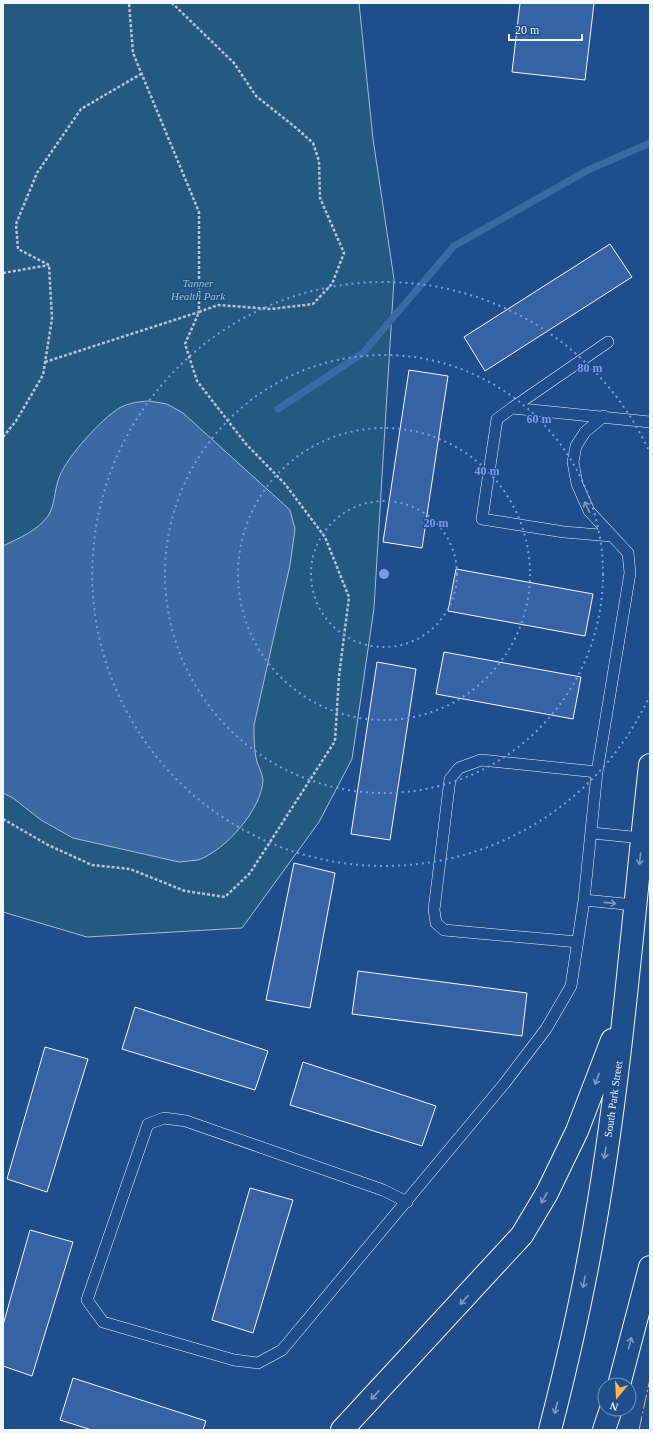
<svg xmlns="http://www.w3.org/2000/svg" width="653" height="1433" font-family="Georgia,serif">
<style>
.green{fill:#245a82;stroke:#a8bbd7}
.water{fill:#3b69a3;stroke:#a8bbd7}
.lines{fill:none;stroke-linecap:round;stroke-linejoin:round}
.stream{stroke:#3b69a3;stroke-width:7}
.building{fill:#3563a3;stroke:#f2f6ff}
.lane-casing{stroke:#f2f6ff;stroke-width:12}
.primary-casing{stroke:#f2f6ff;stroke-width:24}
.path{stroke:#b3c4dc;stroke-width:2.5;stroke-dasharray:3 2;stroke-linecap:butt}
.lane{stroke:#1f4e8c;stroke-width:11}
.primary{stroke:#1f4e8c;stroke-width:22}
.power{stroke:#ffb74d;stroke-width:1;stroke-dasharray:14 3 2 3;stroke-linecap:butt}
.oneway{stroke:#7e9ac0}
.ring{fill:none;stroke:#7d9aea;stroke-width:2;stroke-dasharray:2 4}
.labels{text-anchor:middle;dominant-baseline:central;stroke-width:3;stroke-linejoin:round;paint-order:stroke}
.park-label{font-size:11px;font-style:italic;fill:#97c8a6;stroke:#1f4e8c}
.street-label{font-size:11px;fill:#f2f6ff;stroke:#1f4e8c}
.centre{fill:#7d9aea;stroke:#1f4e8c;stroke-width:2}
.ring-label{font-size:12px;text-anchor:middle;font-weight:bold;fill:#7d9aea;stroke:#1f4e8c;stroke-width:3;stroke-linejoin:round;paint-order:stroke}
</style>
<rect width="100%" height="100%" fill="#1f4e8c"/>
<path class="green" d="M3,3H359L373,139L394,279L374,608L352,759L319,822L242,928L87,937L3,912Z"/>
<path class="water" d="M149,401L167,404L183,413L290,510L295,529L290,565L254,725C254,737 254,750 257,762C259,767 262,774 263,779C263,808 225,851 198,860C192,861 185,861 179,862L73,838L41,820L13,798L3,793V546C19,538 37,531 48,516C55,505 54,493 58,481C63,461 98,423 115,411C125,403 137,402 149,401Z"/>
<g class="lines">
<path class="stream" d="M278,409L363,353L454,246L588,170L650,143"/>
</g>
<path class="building" d="M520,3H594L585,80L512,72Z
M610,244L632,277L485,371L464,337Z
M409,370L448,376L422,548L383,542Z
M456,569L593,594L585,636L448,611Z
M444,652L581,677L573,719L436,694Z
M377,662L416,669L390,840L351,834Z
M294,863L335,873L310,1008L266,1000Z
M358,971L527,993L522,1036L352,1014Z
M135,1007L268,1051L255,1090L122,1049Z
M45,1047L88,1059L47,1192L7,1179Z
M303,1062L436,1106L422,1146L290,1105Z
M250,1188L293,1200L253,1333L212,1320Z
M30,1230L73,1242L32,1376L3,1366V1325Z
M73,1378L206,1421L203,1430H92L60,1420Z"/>
<g class="lines">
<defs>
<path id="lane" d="M512,408L608,342
M612,536L564,532L482,519L497,419L512,408L650,422
M592,833L642,838
M584,900L635,905
M578,942L444,930L436,923L434,910L450,779L459,768L481,760L597,772
M407,1202L383,1190L186,1121L164,1118L148,1124L87,1300L103,1322L234,1360L258,1363L282,1350L504,1084L546,1029L571,986L584,900L597,772L630,573L628,553L589,511L577,484L573,462L576,446L585,432L604,416"/>
<path id="primary" d="M619,1385L650,1267
M342,1430L522,1235L547,1193L577,1131L612,1040
M550,1430C568,1360 584,1290 596,1218C622,1068 633,916 650,765
M604,1430L611,1409"/>
</defs>
<use href="#lane" class="lane-casing"/>
<use href="#primary" class="primary-casing"/>
<path class="path" d="M49,265L18,249L16,224L37,173L81,109L141,74
M3,273L49,265
M45,362L199,312V212L133,53L129,3
M3,437L16,421L43,375L52,319L49,265
M3,819L48,845L92,865L130,869L185,891L225,897L250,873L335,741L339,676L349,597L325,537L285,484L246,444L197,381L185,344L199,312L218,305L271,309L313,304L332,284L344,253L320,198L319,161L313,143L295,127L256,96L234,63L172,3"/>
<use href="#lane" class="lane"/>
<use href="#primary" class="primary"/>
<path class="power" d="M639,1430L650,1379"/>
</g>
<defs><path id="oneway-shaft" d="M-6 0H5M1.5-3L5.5 0L1.5 3" fill="none" stroke-width="1.6" stroke-linecap="round" stroke-linejoin="round"/></defs>
<g class="oneway">
<use href="#oneway-shaft" transform="translate(587 507) rotate(-116)"/>
<use href="#oneway-shaft" transform="translate(640 859) rotate(96)"/>
<use href="#oneway-shaft" transform="translate(610 903) rotate(6)"/>
<use href="#oneway-shaft" transform="translate(597 1079) rotate(111)"/>
<use href="#oneway-shaft" transform="translate(605 1153) rotate(98)"/>
<use href="#oneway-shaft" transform="translate(544 1198) rotate(120)"/>
<use href="#oneway-shaft" transform="translate(584 1282) rotate(101)"/>
<use href="#oneway-shaft" transform="translate(464 1300) rotate(133)"/>
<use href="#oneway-shaft" transform="translate(630 1343) rotate(-75)"/>
<use href="#oneway-shaft" transform="translate(375 1395) rotate(133)"/>
<use href="#oneway-shaft" transform="translate(556 1408) rotate(104)"/>
</g>
<g class="ring">
<circle cx="384" cy="574" r="73"/>
<circle cx="384" cy="574" r="146"/>
<circle cx="384" cy="574" r="219"/>
<path d="M650 695A292 292 0 1 1 650 453"/>
</g>
<g class="labels">
<g class="park-label">
<text x="198" y="283">Tanner<tspan x="198" dy="13">Health Park</tspan></text>
</g>
<g class="street-label">
<text transform="translate(613 1099) rotate(-82)">South Park Street</text>
</g>
</g>
<circle cx="384" cy="574" r="6" class="centre"/>
<g class="ring-label">
<text x="590" y="372">80 m</text>
<text x="539" y="423">60 m</text>
<text x="487" y="475">40 m</text>
<text x="436" y="527">20 m</text>
</g>
<rect width="653" height="1433" fill="none" stroke="#f2f6ff" stroke-width="8"/>
<g transform="translate(617 1397) rotate(198)"><circle r="19" fill="#1f4e8c" stroke="#7391ba"/>
<path d="M0-3L7 15L0 10L-7 15Z" fill="#ffb74d"/>
<text y="-6" font-size="11" font-weight="bold" text-anchor="middle" fill="#f2f6ff">N</text>
</g>
<path d="M509 34v6h73v-6" fill="none" stroke="#f2f6ff" stroke-width="2"/>
<text x="515" y="34" font-size="12" fill="#f2f6ff" stroke="#1f4e8c" stroke-width="3" paint-order="stroke">20 m</text>
</svg>
